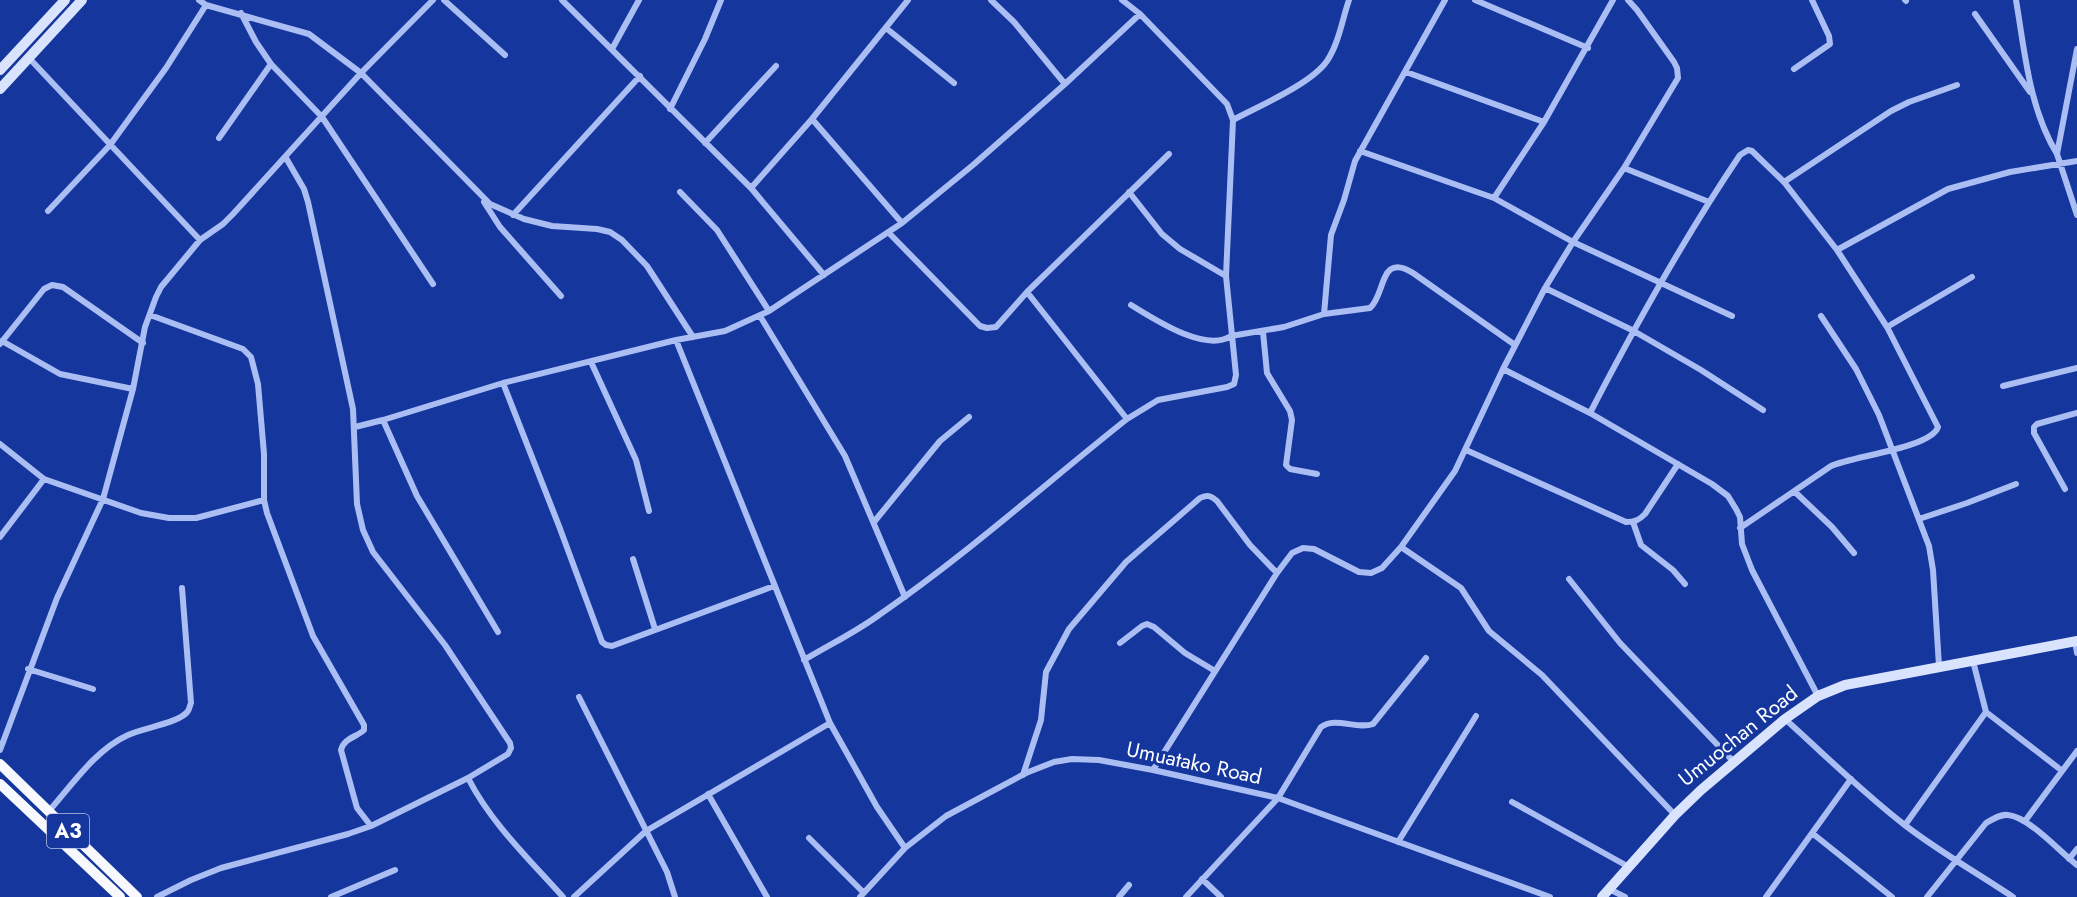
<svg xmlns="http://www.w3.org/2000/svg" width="2077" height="897" font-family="Jost,sans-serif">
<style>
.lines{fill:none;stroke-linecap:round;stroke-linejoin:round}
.street{stroke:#abbef4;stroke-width:6}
.secondary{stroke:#dae3fd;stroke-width:10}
.primary{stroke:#f7f9ff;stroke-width:10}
.labels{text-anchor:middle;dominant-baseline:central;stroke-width:6;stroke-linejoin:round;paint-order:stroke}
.shield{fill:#14369d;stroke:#b8c3e2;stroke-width:1.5}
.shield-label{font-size:20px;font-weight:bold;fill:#fff}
.street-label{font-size:21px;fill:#fff;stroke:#14369d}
</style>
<rect width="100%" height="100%" fill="#14369d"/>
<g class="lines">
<path class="street" d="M199,0L206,5L309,34L361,73L490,204L524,219L552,226L597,229L610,232L622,240L647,266L693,337
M444,0L505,55
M562,0L751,188L824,275
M991,0L1014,22L1065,84
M1475,0L1588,48
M1905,0L1906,1
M2016,0C2025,53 2029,108 2057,154
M241,13L256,42L271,64L322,117L433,284
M1975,14L2030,92
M886,28L954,83
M612,49L639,0
M2077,49L2057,154L2077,215
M29,58L200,240
M1794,69L1830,44L1829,36L1812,0
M1406,72L1544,122
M670,109L705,39L721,0
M812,119L902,223
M1233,120C1259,106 1311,84 1327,61C1339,43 1342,20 1349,0
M219,138L271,64
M705,143L776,66
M1360,151L1494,198L1573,242L1732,316
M1624,168L1709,202
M1784,182L1891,111L1909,102L1957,85
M751,188L812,119L908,0
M680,192L717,230L769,311
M1129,192L1162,234L1180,249L1226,276
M1494,198L1544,122L1613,0
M484,202L500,227L561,296
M48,211L110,145L166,68L206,5
M513,215L640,76
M889,233L980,326L987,328L996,327L1027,292L1169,154
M1837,250L1948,189L2010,172L2077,161
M1545,288L1632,330L1701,370L1763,410
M1027,292L1127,419
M1131,305C1154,319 1205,353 1231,336L1284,327L1324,314L1370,308C1386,294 1379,252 1413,273L1515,345
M1324,314L1331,235L1344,200L1355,161L1445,0
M150,315L243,349L251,357L258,384L264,454V500L267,513L313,636L364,725V730C357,737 344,738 341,750L357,808L371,826
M760,316L845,456L905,597
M1821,316L1856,369L1879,415L1929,546L1933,570L1939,666
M1887,327L1972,277
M1263,332L1267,373L1290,411L1292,420L1286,465L1290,469L1317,474
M676,340L830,723L877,807L905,848
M2,341L60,374L133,389
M0,344L44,289L52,285L63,287L143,343
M591,362L636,460L649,511
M1503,369L1590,413L1712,484L1728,496L1736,509L1740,517L1742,544L1752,570L1818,696
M503,383L559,526L602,642L606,645L612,646L774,586
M2003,386L2077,368
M1590,413C1636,324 1684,238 1740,155L1748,150L1752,151L1784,182L1837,250L1887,327L1938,427C1931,448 1853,456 1831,466L1740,528
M383,420L417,496L498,632
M355,427L383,420L503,383L676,340L725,331L769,311L902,223L973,165L1065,84L1140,14
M0,444L44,479L141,513L169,518H196L264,500
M1466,450L1626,522C1635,522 1639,520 1645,514L1678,464
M2065,489L2034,433V427L2037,424L2077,413
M1795,492L1832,527L1854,553
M1919,519L1967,503L2016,484
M874,522L940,441L969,417
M1633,522L1641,545L1673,570L1685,584
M0,537L44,479
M1401,547L1461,588L1489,631L1542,675L1675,815
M633,559L655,629
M1569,579L1620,643L1734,762
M2075,641L2077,653
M1120,643L1142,626L1147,624L1154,627L1185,653L1215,671
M804,660C829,645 856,632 879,615C966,555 1045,484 1127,419L1158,400L1227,387L1234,384L1236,375L1226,276L1233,120L1227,104L1140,14L1122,0
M1973,661L1986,712L2061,770
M28,669L93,689
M579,697L667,872L675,897
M1785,719C1825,755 1863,793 1906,826C1940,852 1977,873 2013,897
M0,750L57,598L103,499L133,389L145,327L156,297L161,287L200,240L223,224L233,214L361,73L433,0
M1153,770L1277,573L1292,553L1303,548L1314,549L1359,572L1371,573L1382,568L1401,547L1455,471L1503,369L1545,288L1573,242L1624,168L1678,78L1677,68L1674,62L1637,10L1628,0
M1023,775L1041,720L1046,672L1069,629L1126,562L1200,498C1207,494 1211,496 1217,501L1250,545L1277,573
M468,778C491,823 529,859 563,897
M708,794L767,897
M1512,802L1629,867
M49,811C72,785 95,750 128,735C142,728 180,723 188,711C189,710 190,705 191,703L182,588
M2025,821L2077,751
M1905,825L1986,712
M1812,833L1892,897
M809,838L864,893
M1398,842L1476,716
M2069,859L2077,849
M1202,879L1221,897
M1609,889L1625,897
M157,897L191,880L221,868L348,834L371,826L468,778L508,754L511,748L510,743L445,645L373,552L363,530L357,504L353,409L308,202L304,189L286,158
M331,897L395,870
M574,897L646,831L830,723
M860,897L905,848L946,816L1026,773L1054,762L1072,759L1099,760L1153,770L1278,798L1550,897
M1119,897L1129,885
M1186,897L1278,798L1321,727C1335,716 1357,730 1373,724L1426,658
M1766,897L1851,779
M1927,897L1986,823C1993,819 2000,814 2008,815C2029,817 2060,852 2077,865"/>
<path class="secondary" d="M0,70L65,0
M0,89L82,0
M1602,897L1675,815L1701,790L1785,719L1818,696L1845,685L2077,641"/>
<path class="primary" d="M0,764L137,897
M0,784L120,897"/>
</g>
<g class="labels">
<rect class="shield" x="47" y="814" width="42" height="34" rx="4.5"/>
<g class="shield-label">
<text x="68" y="831">A3</text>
</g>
<g class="street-label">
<text transform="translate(1738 736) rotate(-39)">Umuochan Road</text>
<text transform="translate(1194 763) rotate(12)">Umuatako Road</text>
</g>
</g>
</svg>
